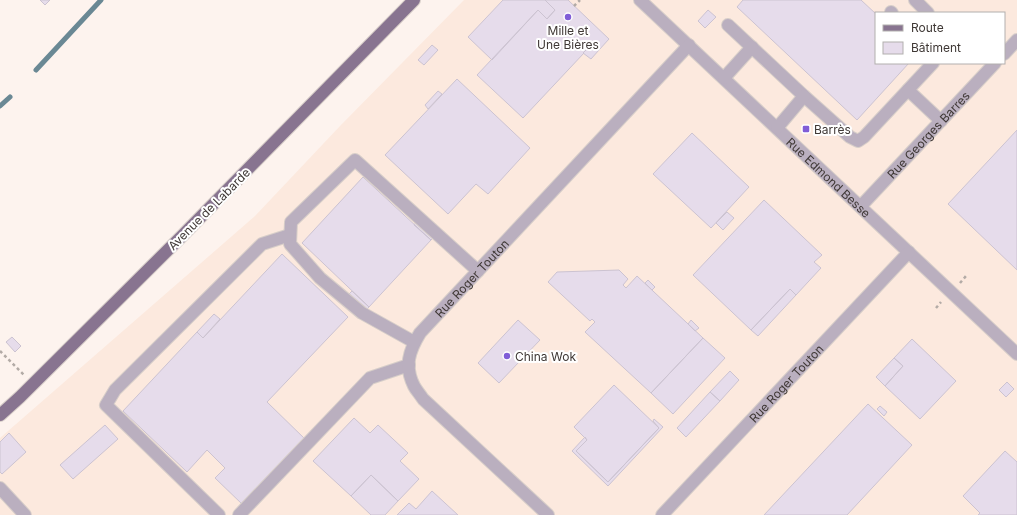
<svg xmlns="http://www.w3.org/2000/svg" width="1017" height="515" font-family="Inter,sans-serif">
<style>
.built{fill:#fce9de;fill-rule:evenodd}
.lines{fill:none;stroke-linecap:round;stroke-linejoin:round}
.stream{stroke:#6a8894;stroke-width:5}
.building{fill:#e6dceb;stroke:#ccc3d1}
.minor-casing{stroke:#d7cec9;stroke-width:14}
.major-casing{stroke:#d7cec9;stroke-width:14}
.path{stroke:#b3aba6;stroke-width:2.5;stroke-dasharray:3 3;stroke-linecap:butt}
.minor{stroke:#baafbf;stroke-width:12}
.major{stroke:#887490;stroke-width:12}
.poi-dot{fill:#805dd7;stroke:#fff;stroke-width:1.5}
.labels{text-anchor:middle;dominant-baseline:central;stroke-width:4;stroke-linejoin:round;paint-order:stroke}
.poi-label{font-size:12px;fill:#3f3835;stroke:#fff;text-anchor:start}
.street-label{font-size:12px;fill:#3f3835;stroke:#fff}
</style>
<rect width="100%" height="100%" fill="#fdf3ee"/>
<path class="built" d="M464,0H1017V515H0V438L255,216L340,126ZM876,13H1004V63H876Z"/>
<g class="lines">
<path class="stream" d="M36,70L101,0
M0,106L10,97"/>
</g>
<path class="building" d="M40,0H50L45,5Z
M503,0H545L555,10L547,19L538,10L492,60L468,37Z
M545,0H568L609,39L599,50L592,44L583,53H584L523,118L477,75L538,10L547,19L555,10Z
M743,0H861L876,14V63H909L857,120L737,7Z
M708,10L716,17L705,28L698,21Z
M592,44L599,50L591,59L583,53Z
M432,45L438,50L424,65L418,60Z
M457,79L530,148L488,194L476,184L448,214L385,155Z
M438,91L442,94L428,109L425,105Z
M1017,130V270L948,204Z
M692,133L749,187L711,228L653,174Z
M363,177L431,240L369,307L302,243Z
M764,200L822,255L814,262L821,268L796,295L790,289L751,330L693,275Z
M727,212L734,218L723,230L716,223Z
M417,221L434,237L431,240L414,225Z
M282,254L348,317L267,402L306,440L243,505L215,478L225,468L207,450L187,472L123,411L197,332L203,338Z
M619,270L628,279L623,285L626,288L637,276L703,338L651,393L585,332L595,322L592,319L590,321L548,282L557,272Z
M648,280L655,287L652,290L645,283Z
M790,289L796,295L758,336L751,330Z
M352,291L369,307L366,310L349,294Z
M214,314L220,319L203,338L197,332Z
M518,320L540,340L499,383L478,363Z
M691,320L699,328L695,331L688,324Z
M12,337L21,346L15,352L6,342Z
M703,338L725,358L673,414L651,393Z
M912,339L956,381L920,419L885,386L903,366L894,358Z
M894,358L903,366L885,386L876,377Z
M730,371L739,380L720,401L710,392Z
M1007,382L1014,389L1006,397L999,390Z
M614,385L659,428L608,482L576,451L587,440L574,427Z
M710,392L720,401L686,437L677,428Z
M868,404L912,445L847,515H764Z
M880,406L887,412L884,416L877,409Z
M354,418L370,433L378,425L408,453L400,461L419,479L398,501L371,475L351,496L313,461Z
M654,419L663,427L608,486L572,451L585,437L587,440L576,451L608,482L659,428L653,421Z
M105,425L118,439L73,479L60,465Z
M9,433L26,452L2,474L0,472V442Z
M1005,451L1017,462V515H978L980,513L963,496Z
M371,475L398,501L385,515H371L351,496Z
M432,491L458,515H397L409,503L416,509Z"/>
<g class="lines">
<defs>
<g id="minor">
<path id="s1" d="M640,0L1017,354"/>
<path d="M915,0L928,13"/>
<path d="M891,12L892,13"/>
<path d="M728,25L804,96L850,137L858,141L864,137L933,63"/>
<path d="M1004,54L1017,40"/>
<path d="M724,78L752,47"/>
<path d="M908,90L941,121"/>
<path d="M777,128L804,96"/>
<path id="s2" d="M861,206L995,63"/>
<path d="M414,342L362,313L320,278L290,244L291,222L355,160L478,271"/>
<path d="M0,488L25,515"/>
<path d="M219,515L106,405L115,390L262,244L290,235"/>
<path d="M239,515L370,378L409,365"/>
<path id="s3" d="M548,515L423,399C420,394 416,390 414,386C404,366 409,351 420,333L689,45"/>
<path id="s4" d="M662,515L909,252"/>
</g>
<path id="major" d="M0,415L20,397L183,235L414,0"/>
</defs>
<use href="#minor" class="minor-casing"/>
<use href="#major" class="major-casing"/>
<path class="path" d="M574,6L580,0
M960,283L966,276
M936,308L941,302
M0,351L24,375"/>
<use href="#minor" class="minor"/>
<use href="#major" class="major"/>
</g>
<g class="poi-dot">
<circle cx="568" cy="17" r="4"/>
<rect x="802" y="125" width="8" height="8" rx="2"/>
<circle cx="507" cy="356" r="4"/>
</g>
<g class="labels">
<g class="poi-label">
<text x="568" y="30" text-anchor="middle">Mille et<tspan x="568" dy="14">Une Bières</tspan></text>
<text x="814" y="129">Barrès</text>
<text x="515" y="356">China Wok</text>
</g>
<g class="street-label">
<text stroke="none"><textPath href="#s2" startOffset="98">Rue Georges Barres</textPath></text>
<text stroke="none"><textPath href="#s1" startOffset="259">Rue Edmond Besse</textPath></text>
<text transform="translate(209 209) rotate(-45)">Avenue de Labarde</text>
<text stroke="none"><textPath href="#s3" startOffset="318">Rue Roger Touton</textPath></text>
<text stroke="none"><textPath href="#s4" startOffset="181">Rue Roger Touton</textPath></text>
</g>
</g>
<rect x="875" y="12" width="130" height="52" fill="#ffffff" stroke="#b2afae"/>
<rect x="883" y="25" width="20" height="6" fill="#887490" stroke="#b2afae"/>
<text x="911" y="32" font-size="12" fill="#3f3835">Route</text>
<rect x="883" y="42" width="20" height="12" fill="#e6dceb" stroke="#b2afae"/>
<text x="911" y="52" font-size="12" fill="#3f3835">Bâtiment</text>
</svg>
